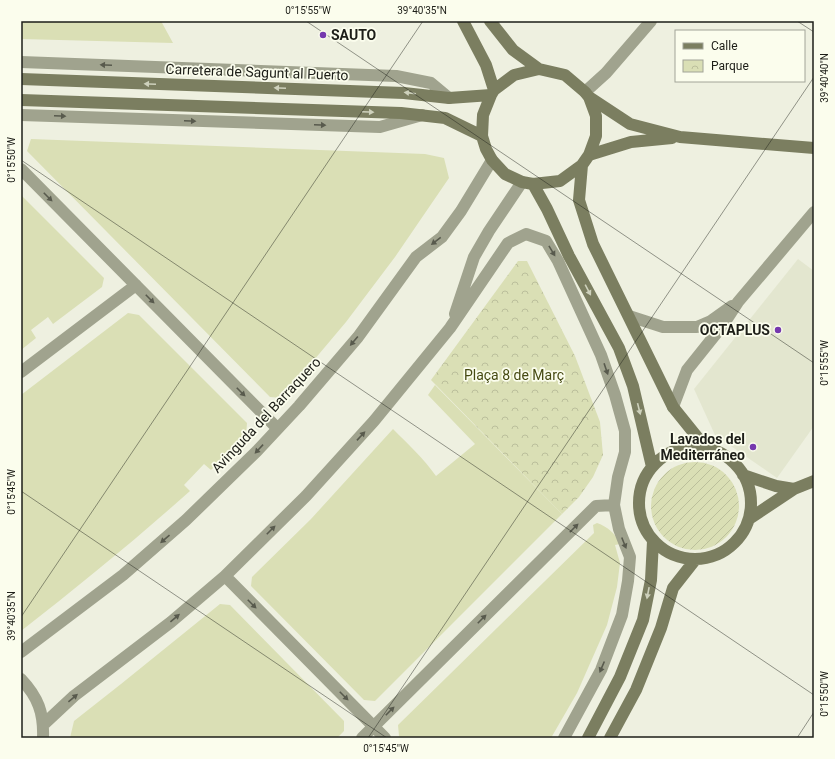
<svg xmlns="http://www.w3.org/2000/svg" width="835" height="759" font-family="Roboto,sans-serif">
<style>
.built{fill:#e3e6cf}
.grass{fill:#dadfb5}
.park{fill:url(#park-crowns)}
.garden{fill:url(#garden-furrows)}
.lines{fill:none;stroke-linecap:round;stroke-linejoin:round}
.street{stroke:#a0a38e;stroke-width:12}
.secondary{stroke:#7b7e60;stroke-width:12}
.oneway{fill:#585a4d}
.oneway2{fill:#ced1bc}
.ticks{fill:none;stroke:#1d1e18;stroke-width:1;stroke-opacity:0.45}
.poi-dot{fill:#7538ae;stroke:#fbfded;stroke-width:1.5}
.labels{text-anchor:middle;dominant-baseline:central;stroke-width:3.5;stroke-linejoin:round;paint-order:stroke}
.poi-label{font-size:14px;font-weight:bold;fill:#1d1e18;stroke:#fbfded;text-anchor:end}
.street-label{font-size:14px;fill:#1d1e18;stroke:#fbfded}
.park-label{font-size:14px;fill:#474b13;stroke:#fbfded}
.neatline{fill:none;stroke:#1d1e18;stroke-width:1.5}
.ticks-label{font-size:10px;text-anchor:middle;fill:#1d1e18}
</style>
<defs>
<pattern id="park-crowns" width="20" height="18" patternUnits="userSpaceOnUse"><rect width="20" height="18" fill="#dadfb5"/><path d="M2 6a3 3 0 1 1 6 0M12 15a3 3 0 1 1 6 0" fill="none" stroke="#bbbf9b"/></pattern>
<pattern id="garden-furrows" width="10" height="10" patternUnits="userSpaceOnUse"><rect width="10" height="10" fill="#dadfb5"/><path d="M-1 1l2-2M0 10L10 0M9 11l2-2" fill="none" stroke="#bbbf9b"/></pattern>
</defs>
<rect width="100%" height="100%" fill="#eef0e0"/>
<path class="built" d="M798,259L814,271V426L777,478L715,435L694,389Z"/>
<path class="grass" d="M21,21H161L173,43L21,39Z
M31,139L425,154L444,158L449,178L395,257L346,322L282,398L270,397L27,151Z
M21,195L104,278L102,287L53,324L48,317L31,330L36,338L21,350Z
M128,313L139,315L247,423L246,435L211,470L204,464L184,485L190,491C135,540 79,586 21,631V395Z
M435,385L562,514L375,701L364,700L251,586L252,577L311,519L393,429C408,444 424,459 436,476L475,444L428,395Z
M597,523C608,527 615,533 620,544L615,545L620,563L617,587L607,625L577,693L551,738H401L399,736L398,725L594,533L593,525Z
M220,604L230,605L344,721V731L337,738H70L74,721L121,684Z"/>
<path class="park" d="M518,261H527L575,356L600,422L603,455L593,477L579,497L562,514L431,380Z"/>
<path class="garden" d="M651 506a44 44 0 1 1 88 0a44 44 0 1 1-88 0Z"/>
<g class="lines">
<path class="street" d="M21,62L396,76L431,83L449,98
M585,92L606,73L651,21
M21,115L380,127L422,115
M21,169L277,428
M455,314L474,257L489,231L522,182
M629,316L663,327H697L711,321L732,306
M21,372L136,285
M673,407L687,370L723,325L738,302L814,212
M225,576L385,738
M21,652L123,575L186,520L257,451L299,406L358,337L416,257L442,237L461,211L492,160
M21,679C38,697 44,713 43,738
M44,724L74,696L171,622L225,576L306,496L374,421L450,328L508,243L526,234L546,241L558,261L601,355L615,395L625,431V452L618,477L614,505L619,529L630,557L628,581L622,615L601,670L564,738
M362,738L596,506L614,505"/>
<path class="secondary" d="M463,21L486,65L494,90
M490,21L513,50L539,69L565,75L585,92L589,97L596,116V136L589,155L582,165L560,181L533,184L522,182L505,174L492,160L486,149L482,136L483,115L491,95L494,90L514,75L539,69
M21,79L404,93L449,98L491,95
M589,97L630,124L680,137L814,148
M21,100L401,113L445,118L482,136
M589,155L631,142L672,138
M582,165L579,200L593,244L673,407L706,448
M533,184L547,209L569,256L619,348L633,386L652,467
M639 503a56 56 0 1 1 112 0a56 56 0 1 1-112 0Z
M743,475L776,486L794,489
M749,519L794,489L814,481
M588,738L620,677L643,620L651,580L653,541
M610,738L636,690L661,628L673,588L695,560"/>
</g>
<defs><path id="oneway-solid" d="M-6-.8H1V-3.2L6.5 0L1 3.2V.8H-6Z"/></defs>
<g class="oneway">
<use href="#oneway-solid" transform="translate(106 65) rotate(-178)"/>
<use href="#oneway-solid" transform="translate(60 116) rotate(2)"/>
<use href="#oneway-solid" transform="translate(190 121) rotate(2)"/>
<use href="#oneway-solid" transform="translate(320 125) rotate(2)"/>
<use href="#oneway-solid" transform="translate(48 197) rotate(45)"/>
<use href="#oneway-solid" transform="translate(436 241) rotate(142)"/>
<use href="#oneway-solid" transform="translate(552 251) rotate(59)"/>
<use href="#oneway-solid" transform="translate(150 299) rotate(45)"/>
<use href="#oneway-solid" transform="translate(354 341) rotate(130)"/>
<use href="#oneway-solid" transform="translate(606 369) rotate(71)"/>
<use href="#oneway-solid" transform="translate(241 392) rotate(45)"/>
<use href="#oneway-solid" transform="translate(361 436) rotate(-47)"/>
<use href="#oneway-solid" transform="translate(259 449) rotate(133)"/>
<use href="#oneway-solid" transform="translate(574 528) rotate(-45)"/>
<use href="#oneway-solid" transform="translate(271 530) rotate(-45)"/>
<use href="#oneway-solid" transform="translate(165 539) rotate(139)"/>
<use href="#oneway-solid" transform="translate(624 543) rotate(68)"/>
<use href="#oneway-solid" transform="translate(252 604) rotate(45)"/>
<use href="#oneway-solid" transform="translate(175 618) rotate(-40)"/>
<use href="#oneway-solid" transform="translate(482 619) rotate(-45)"/>
<use href="#oneway-solid" transform="translate(602 667) rotate(113)"/>
<use href="#oneway-solid" transform="translate(344 696) rotate(45)"/>
<use href="#oneway-solid" transform="translate(73 698) rotate(-40)"/>
<use href="#oneway-solid" transform="translate(390 711) rotate(-45)"/>
</g>
<g class="oneway2">
<use href="#oneway-solid" transform="translate(150 84) rotate(-178)"/>
<use href="#oneway-solid" transform="translate(280 88) rotate(-178)"/>
<use href="#oneway-solid" transform="translate(410 93) rotate(-173)"/>
<use href="#oneway-solid" transform="translate(368 112) rotate(2)"/>
<use href="#oneway-solid" transform="translate(588 290) rotate(62)"/>
<use href="#oneway-solid" transform="translate(639 409) rotate(76)"/>
<use href="#oneway-solid" transform="translate(648 593) rotate(101)"/>
</g>
<path class="ticks" d="M306,21L814,363M797,21L814,32M21,160L814,695M21,491L387,738M21,617L423,21M368,738L814,77M797,738L814,712"/>
<g class="poi-dot">
<circle cx="323" cy="35" r="4"/>
<circle cx="778" cy="330" r="4"/>
<circle cx="753" cy="447" r="4"/>
</g>
<g class="labels">
<g class="poi-label">
<text x="331" y="35" text-anchor="start">SAUTO</text>
<text x="770" y="330">OCTAPLUS</text>
<text x="745" y="439">Lavados del<tspan x="745" dy="16">Mediterráneo</tspan></text>
</g>
<g class="street-label">
<text transform="translate(257 72) rotate(2)">Carretera de Sagunt al Puerto</text>
<text transform="translate(266 415) rotate(-47)">Avinguda del Barraquero</text>
</g>
<g class="park-label">
<text x="514" y="375">Plaça 8 de Març</text>
</g>
</g>
<rect width="835" height="759" fill="none" stroke="#fbfded" stroke-width="44"/>
<rect x="675" y="30" width="130" height="52" fill="#fbfded" stroke="#a2a498"/>
<rect x="683" y="43" width="20" height="6" fill="#7b7e60" stroke="#a2a498"/>
<text x="711" y="50" font-size="12" fill="#1d1e18">Calle</text>
<rect x="683" y="60" width="20" height="12" fill="url(#park-crowns)" stroke="#a2a498"/>
<text x="711" y="70" font-size="12" fill="#1d1e18">Parque</text>
<rect x="22" y="22" width="791" height="715" class="neatline"/>
<g class="ticks-label">
<text x="308" y="14">0°15'55"W</text>
<text x="422" y="14">39°40'35"N</text>
<text transform="translate(824 78) rotate(-90)" y="4">39°40'40"N</text>
<text transform="translate(11 160) rotate(-90)" y="4">0°15'50"W</text>
<text transform="translate(824 363) rotate(-90)" y="4">0°15'55"W</text>
<text transform="translate(11 492) rotate(-90)" y="4">0°15'45"W</text>
<text transform="translate(11 616) rotate(-90)" y="4">39°40'35"N</text>
<text transform="translate(824 694) rotate(-90)" y="4">0°15'50"W</text>
<text x="386" y="752">0°15'45"W</text>
</g>
</svg>
